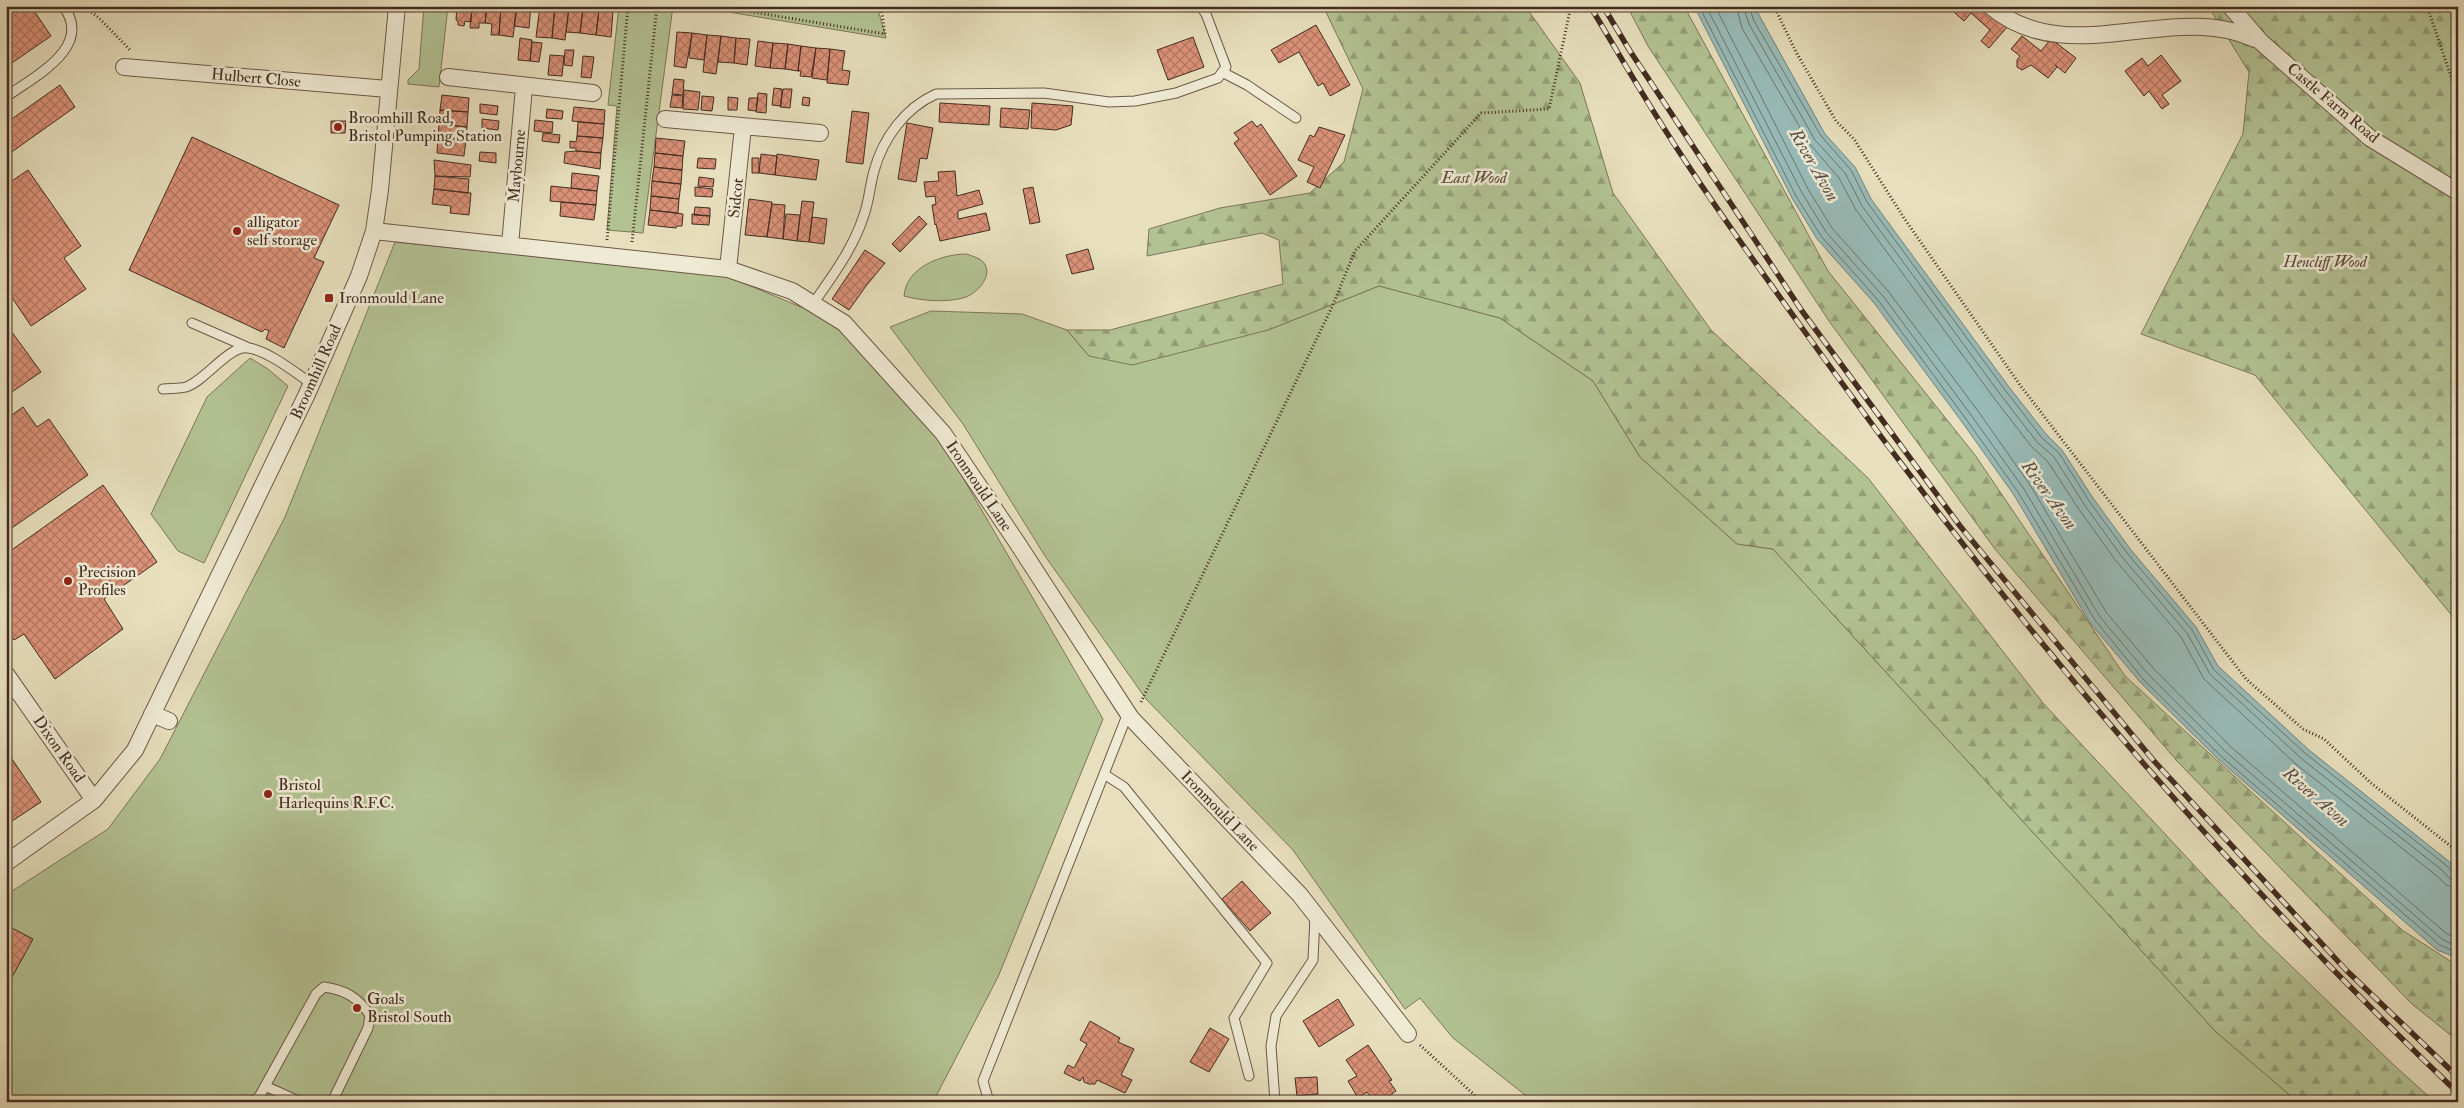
<svg xmlns="http://www.w3.org/2000/svg" width="2464" height="1108" font-family="'IM FELL Double Pica',serif">
<style>
.grass{fill:#b3c293;stroke:#7c775a}
.forest{fill:url(#forest-firs);stroke:#7c775a}
.water{fill:#98bbb8;stroke:#76827c}
.lines{fill:none;stroke-linecap:round;stroke-linejoin:round}
.shore{stroke:#6e746c;stroke-width:1}
.building{fill:url(#building-cross-hatch);stroke:#442c21}
.lane-casing{stroke:#6d5948;stroke-width:11}
.street-casing{stroke:#6d5948;stroke-width:18}
.path{stroke:#442c21;stroke-width:3;stroke-dasharray:1 2.5;stroke-linecap:butt}
.lane{stroke:#efead4;stroke-width:9}
.street{stroke:#efead4;stroke-width:16}
.rail-casing{stroke:#442c21;stroke-width:5.5}
.rail{stroke:#efead4;stroke-width:4;stroke-dasharray:11;stroke-linecap:butt}
.poi-dot{fill:#8f2418;stroke:#efead4;stroke-width:2}
.labels{text-anchor:middle;dominant-baseline:central;stroke-width:5;stroke-linejoin:round;paint-order:stroke}
.street-label{font-size:16px;fill:#442c21;stroke:#efead4}
.poi-label{font-size:16px;fill:#442c21;stroke:#efead4;text-anchor:start}
.park-label{font-size:16px;font-style:italic;fill:#5a4a38;stroke:#efead4}
.water-label{font-size:18px;font-style:italic;fill:#595047;stroke:#efead4}
</style>
<defs>
<pattern id="forest-firs" width="22" height="20" patternUnits="userSpaceOnUse" patternTransform="scale(1.25)"><rect width="22" height="20" fill="#b3c293"/><path d="M5 1l3.5 6h-7zM16 11l3.5 6h-7z" fill="#939e78"/></pattern>
<pattern id="building-cross-hatch" width="8" height="8" patternUnits="userSpaceOnUse" patternTransform="scale(1.25)"><rect width="8" height="8" fill="#db9278"/><path d="M0 0l8 8M0 8l8-8" fill="none" stroke="#b37762"/></pattern>
</defs>
<rect width="100%" height="100%" fill="#e7dfbd"/>
<filter id="stains"><feTurbulence type="fractalNoise" baseFrequency=".004" numOctaves="4"/><feColorMatrix values="0 0 0 0 .2 0 0 0 0 .09 0 0 0 0 .02 0 0 0 .5 -.17"/></filter>
<radialGradient id="worn" r=".72"><stop offset=".6" stop-color="#630" stop-opacity="0"/><stop offset="1" stop-color="#630" stop-opacity=".3"/></radialGradient>
<path class="grass" d="M424,6H448L439,87L408,84V80L419,69Z
M619,6H673L643,233L607,230L617,106L608,105Z
M692,6H877L886,38Z
M395,242L727,276L808,310L841,331L941,440L1103,719L998,977L933,1102H6V895L108,829L160,759L285,517Z
M967,254C971,256 977,257 981,260C996,272 979,292 966,297C949,303 921,301 904,296C906,267 942,254 967,254Z
M1379,286L1500,318L1593,381L1640,457L1737,544L1773,549L2216,1032L2298,1102H1534L1453,1038L1420,998L1405,1009L1293,850L1146,699L1045,556L963,424L890,327L931,311L1022,314L1067,330L1089,356L1268,330Z
M250,358L268,369L288,386L204,563L178,551L151,514L207,397Z"/>
<path class="forest" d="M1323,6H1525L1580,83L1613,193L1711,330L1868,478L2043,703L2260,936L2397,1068L2435,1102H2298L2216,1032L1773,549L1737,544L1640,457L1593,381L1500,318L1379,286L1268,330L1132,365L1089,356L1067,330H1110L1283,284L1279,240L1262,233L1147,256L1149,229L1220,208L1310,193L1344,162L1363,89Z
M1627,6H1684L1828,271L1975,455L2125,676L2402,930L2458,966V1041L2412,1004L2177,761L1995,549L1829,321L1648,46Z
M2208,6H2458V623L2255,375L2141,334L2243,134L2249,72Z"/>
<path class="water" d="M1694,6H1754L1825,134L1855,167L1871,199L2009,387L2046,434L2062,450L2093,498L2131,550L2196,627L2218,666L2309,750L2451,863L2458,872V958L2437,950L2219,760L2140,682L2090,623L2014,495L1962,422L1874,303L1817,239L1792,198Z"/>
<g class="lines">
<path class="shore" d="M1699,6L1796,196L1821,236L1878,300L1966,419L2018,492L2095,620L2143,679L2222,757L2440,945L2458,953
M1706,6L1802,193L1826,232L1883,296L1971,415L2024,489L2100,617L2148,674L2226,752L2443,940L2458,946
M1715,6L1808,189L1832,228L1888,291L1978,411L2030,485L2106,612L2154,669L2231,747L2447,934L2458,938
M1736,6L1742,28L1809,143L1839,178L1856,210L1994,398L2031,446L2048,462L2078,508L2116,561L2181,637L2204,679L2297,765L2437,876L2446,885L2458,888
M1743,6L1749,24L1815,140L1845,173L1862,206L2000,394L2037,442L2054,457L2084,504L2122,557L2187,633L2210,674L2302,759L2443,871L2450,879L2458,881
M1749,6L1754,21L1821,136L1851,170L1867,202L2005,390L2042,438L2059,453L2089,501L2127,553L2192,630L2214,670L2306,754L2447,866L2453,873L2458,874"/>
</g>
<path class="building" d="M6,6H31L51,36L6,67Z
M457,6H472L471,22L465,21L464,26L458,25V21L456,20Z
M472,6H487L485,23H479V28H470Z
M487,6H501L499,35H491L492,24L485,23Z
M501,6H517L513,37L499,35Z
M517,6H531L529,28L514,26Z
M540,6H555L552,38L536,37Z
M555,6L569,7L565,40L552,38Z
M1947,6H1985L2008,26L1989,48L1981,41L1990,30L1971,13L1964,21Z
M569,7L583,8L580,33L566,32Z
M583,8L599,10L596,35L580,33Z
M599,10L613,11L611,37L596,35Z
M1316,25L1350,85L1330,96L1323,83L1318,86L1299,52L1279,63L1271,50Z
M677,32L692,33L686,68L674,66Z
M692,33L707,35L704,60L689,58Z
M707,35L721,36L716,74L703,72Z
M721,36L736,38L734,63L718,62Z
M2022,36L2041,51L2051,39L2076,58L2065,73L2055,65L2057,67L2048,78L2031,65L2022,70L2017,67V60L2020,56L2011,49Z
M1193,37L1204,67L1168,80L1157,50Z
M520,38L532,40L530,61L518,60Z
M736,38L750,39L747,65L734,63Z
M758,41L773,43L770,68L755,66Z
M532,42L542,43L539,62L530,61Z
M773,43L788,44L785,69L770,68Z
M788,44L801,46L798,71L785,69Z
M801,46L816,48L811,77L800,76L801,71H798Z
M816,48L830,49L827,80L812,78Z
M830,49L845,51L842,70L850,71L848,85L827,83Z
M565,50H574L572,66L564,65Z
M550,55L564,56L562,76L548,75Z
M2161,55L2181,81L2162,95L2169,104L2162,109L2149,91L2144,96L2125,71L2142,58L2148,66Z
M583,56L594,57L591,78L581,77Z
M674,79L684,80L683,95L672,94Z
M60,85L75,107L6,156V123Z
M774,88L782,89L781,106L772,105Z
M783,89H792L790,108L780,107Z
M684,90L700,92L698,110L683,109Z
M758,93L767,94L766,113L756,112Z
M442,95L469,98L468,112L440,110Z
M672,95L683,96L682,108L670,107Z
M702,96L714,97L712,111L701,110Z
M728,97L738,98L737,110H728Z
M803,97L810,98L809,106L802,105Z
M749,98H758L756,111L748,110Z
M940,103L990,106L989,125L939,122Z
M1032,103L1073,106L1071,125L1056,130L1031,128Z
M480,104L498,106L497,115L480,113Z
M574,107L605,110L604,124L572,121Z
M1001,108L1030,110L1028,129L1000,127Z
M547,109L563,111L562,119L546,118Z
M440,110L468,112L467,127L439,124Z
M852,111L869,113L863,164L846,162Z
M482,119L499,121L498,130L482,128Z
M535,120L553,122L552,133L534,131Z
M331,121H346L345,133H331Z
M1252,121L1257,127L1261,124L1297,176L1270,195L1234,143L1239,139L1234,133Z
M578,122L604,124L603,138L577,136Z
M907,123L933,128L927,159L920,158L916,182L898,179Z
M439,124L467,127L466,140L438,138Z
M1319,127L1345,135L1320,188L1307,182L1314,167L1298,160L1310,135L1314,137Z
M543,133L560,135L559,143L542,141Z
M577,136L603,138L601,153L576,151V148H570V141L576,142Z
M192,137L339,205L314,258L324,262L284,348L266,339L269,331L265,329L262,332L129,270Z
M438,138L466,140L464,156L437,153Z
M656,138L685,141L683,156L655,153Z
M576,151L601,153L600,169L564,163L565,152Z
M480,152L496,153V163L479,161Z
M655,153L683,156L682,170L654,167Z
M761,154L777,156L775,175L759,173Z
M777,154L819,160L816,180L775,175Z
M698,158L716,159L715,169L697,168Z
M752,158H759V173H752Z
M434,160L471,165L470,177L435,176Z
M654,167L682,170L681,184L652,181Z
M28,170L81,246L64,258L86,289L31,326L11,296L6,300V253L12,248L6,240V185Z
M955,171L957,196L979,190L983,204L958,211V219L986,213L990,230L940,241L936,224L935,225L932,205L936,204L935,196L926,197L924,182L939,181L938,172Z
M572,173L599,176L597,191L571,188Z
M435,176L469,179L468,193L434,189Z
M699,177L714,179L713,187L698,186Z
M652,181L681,184L679,199L651,196Z
M551,186L597,191L596,205L550,201Z
M695,187L713,189L712,197L695,196Z
M1033,187L1040,222L1030,224L1023,189Z
M434,189L471,193L469,215L450,213L451,206L432,204Z
M651,196L679,199L678,213L650,210Z
M749,199L772,202L767,237L745,235Z
M802,201L814,202L809,242L797,241Z
M561,202L596,205L594,220L560,216Z
M772,204L785,205L783,239L767,237Z
M695,207L710,208V216L694,215Z
M650,210L683,214L682,226H677L676,228L648,225Z
M692,214L710,216L709,225L692,224Z
M786,214L800,215L797,241L783,239Z
M919,216L927,224L900,252L892,244Z
M812,217L827,219L824,244L809,242Z
M1088,249L1094,269L1072,274L1066,255Z
M865,250L885,263L866,286L849,310L832,299Z
M6,324L41,372L6,396Z
M23,407L37,427L49,419L88,475L6,532V419Z
M103,485L157,562L104,599L123,629L55,679L24,634L14,640L6,629V554Z
M6,750L41,802L6,825Z
M1242,881L1271,913L1250,931L1222,899Z
M6,925L33,939L6,988Z
M1338,999L1354,1025L1319,1047L1303,1021Z
M1090,1021L1120,1038L1118,1042L1134,1049L1121,1075L1132,1080L1125,1093L1097,1080L1095,1084H1089L1084,1082L1083,1077L1080,1081L1064,1073L1068,1065L1074,1068L1087,1044L1080,1040Z
M1210,1028L1229,1039L1209,1072L1190,1062Z
M1368,1045L1392,1080L1389,1081L1396,1091L1380,1102H1374L1367,1092L1358,1098L1348,1081L1357,1076L1346,1060Z
M1317,1077L1318,1094L1297,1096L1295,1078Z"/>
<g class="lines">
<defs>
<path id="lane" d="M1222,72L1247,85L1296,118
M6,97C33,77 95,47 63,6
M813,304C833,275 853,249 864,215C869,201 870,185 874,171C883,138 905,108 936,94L1044,93L1109,102L1135,101L1176,93L1218,78L1226,67L1206,14L1201,6
M192,323L247,347
M163,389C170,388 179,389 186,387C205,381 229,345 248,348C267,350 296,373 312,384
M1104,774L1124,787L1267,963L1234,1018L1249,1076
M265,1086L301,1102
M251,1102L259,1097L316,994L324,987C346,990 358,998 370,1015L368,1028L332,1102
M989,1102L983,1081L1128,713
M1275,1102L1271,1046L1276,1016L1313,960L1315,917"/>
<path id="street" d="M1990,6C2067,72 2172,0 2255,39
M2230,6L2261,42L2370,138L2458,192
M124,67L388,89
M448,77L593,93
M665,119L820,133
M374,231L728,269L792,291L844,323L943,433L1016,541L1131,718L1300,895L1408,1034
M510,245L524,87
M728,269L743,127
M6,674L94,800
M152,714L169,721
M6,863L94,800L135,750L307,394L359,276L374,231L380,190L397,6"/>
</defs>
<use href="#lane" class="lane-casing"/>
<use href="#street" class="street-casing"/>
<path class="path" d="M83,6L98,17L130,50
M716,6L885,34L881,6
M1774,6L1796,52L1836,121L1854,139L1904,218L2020,385L2246,679L2303,729L2324,739L2371,783L2458,852
M2427,6L2458,97
M607,240L628,6
M632,242L657,6
M1141,702L1332,307L1355,251L1481,113L1549,109L1571,6
M1420,1045L1482,1102"/>
<use href="#lane" class="lane"/>
<use href="#street" class="street"/>
<defs>
<path id="rail" d="M1590,6C1619,54 1647,103 1678,150C1726,224 1779,296 1831,368C2018,628 2226,872 2458,1093
M1603,6L1630,51L1802,311L1960,526L2154,761L2346,970L2458,1077"/>
</defs>
<use href="#rail" class="rail-casing"/>
<use href="#rail" class="rail"/>
</g>
<g class="poi-dot">
<circle cx="338" cy="127" r="5"/>
<circle cx="237" cy="231" r="5"/>
<rect x="324" y="293" width="10" height="10" rx="2.5"/>
<circle cx="68" cy="581" r="5"/>
<circle cx="268" cy="794" r="5"/>
<circle cx="357" cy="1008" r="5"/>
</g>
<g class="labels">
<g class="street-label">
<text transform="translate(256 78) rotate(5)">Hulbert Close</text>
<text transform="translate(2333 103) rotate(40)">Castle Farm Road</text>
<text transform="translate(517 166) rotate(-85)">Maybourne</text>
<text transform="translate(736 198) rotate(-84)">Sidcot</text>
<text transform="translate(316 372) rotate(-66)">Broomhill Road</text>
<text transform="translate(979 486) rotate(56)">Ironmould Lane</text>
<text transform="translate(59 749) rotate(55)">Dixon Road</text>
<text transform="translate(1220 811) rotate(46)">Ironmould Lane</text>
</g>
<g class="poi-label">
<text x="348" y="118">Broomhill Road,<tspan x="348" dy="18">Bristol Pumping Station</tspan></text>
<text x="247" y="222">alligator<tspan x="247" dy="18">self storage</tspan></text>
<text x="339" y="298">Ironmould Lane</text>
<text x="78" y="572">Precision<tspan x="78" dy="18">Profiles</tspan></text>
<text x="278" y="785">Bristol<tspan x="278" dy="18">Harlequins R.F.C.</tspan></text>
<text x="367" y="999">Goals<tspan x="367" dy="18">Bristol South</tspan></text>
</g>
<g class="park-label">
<text x="1474" y="178">East Wood</text>
<text x="2325" y="262">Hencliff Wood</text>
</g>
<g class="water-label">
<text transform="translate(1814 165) rotate(60)">River Avon</text>
<text transform="translate(2049 495) rotate(54)">River Avon</text>
<text transform="translate(2316 797) rotate(41)">River Avon</text>
</g>
</g>
<rect width="2464" height="1108" fill="none" stroke="#e7dfbd" stroke-width="25"/>
<rect x="8" y="8" width="2449" height="1093" fill="none" stroke="#442c21" stroke-width="2.5"/>
<rect x="12" y="12" width="2439" height="1083" fill="none" stroke="#442c21"/>
<rect width="100%" height="100%" filter="url(#stains)"/>
<rect width="100%" height="100%" fill="url(#worn)"/>
</svg>
